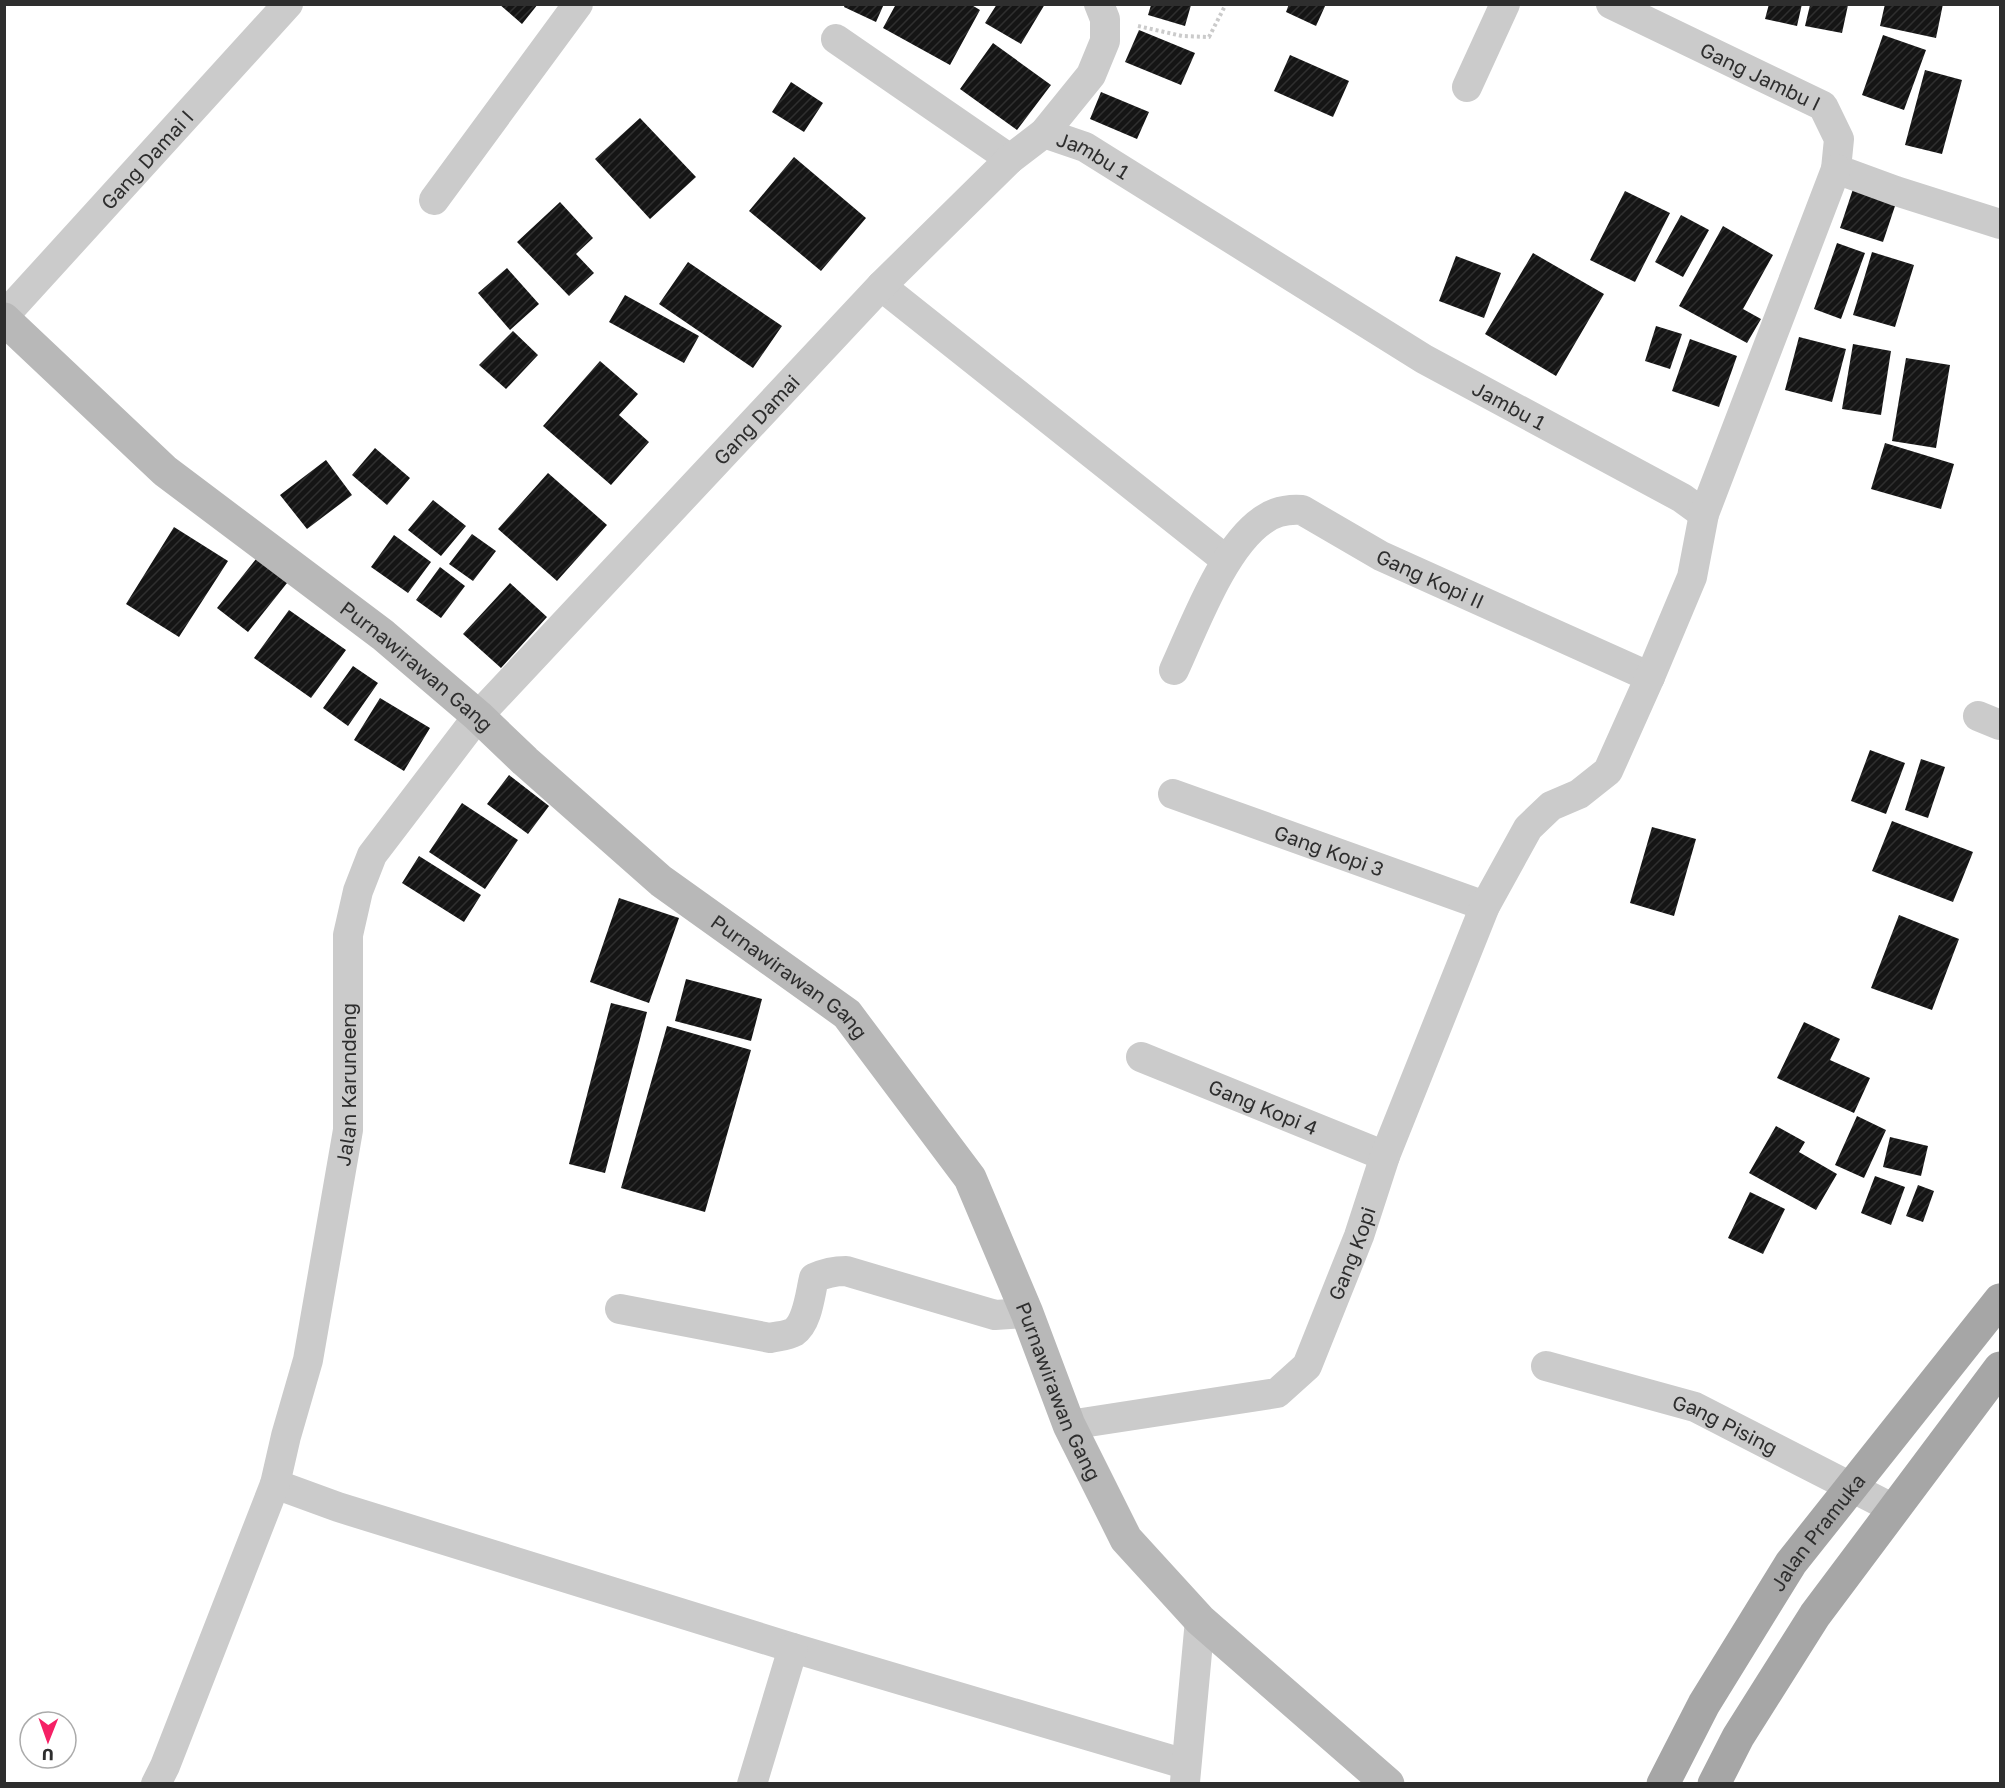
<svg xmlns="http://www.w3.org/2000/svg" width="2005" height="1788" font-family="'Golos Text',sans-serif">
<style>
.building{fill:url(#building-hatch)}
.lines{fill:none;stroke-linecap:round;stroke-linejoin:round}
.path{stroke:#cbcbcb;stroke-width:4;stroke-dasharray:3 3;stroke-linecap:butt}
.street{stroke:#cbcbcb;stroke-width:30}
.secondary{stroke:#b8b8b8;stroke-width:33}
.primary{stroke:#a6a6a6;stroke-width:33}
.labels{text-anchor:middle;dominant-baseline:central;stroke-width:6;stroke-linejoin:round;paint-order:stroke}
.street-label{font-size:20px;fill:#2e2e2e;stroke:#fff}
</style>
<defs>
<pattern id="building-hatch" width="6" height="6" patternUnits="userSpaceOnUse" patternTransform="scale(1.5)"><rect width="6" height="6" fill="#151515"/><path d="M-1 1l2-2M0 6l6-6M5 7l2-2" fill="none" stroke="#2f2f2f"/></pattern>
</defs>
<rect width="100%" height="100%" fill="#fff"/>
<path class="building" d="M499,4H538L522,24Z
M845,4H884L876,22L844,7Z
M896,4H970L980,10L950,65L883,28Z
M997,4H1045L1021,44L985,23Z
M1289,4H1326L1316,26L1286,12Z
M1769,4H1802L1797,26L1765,19Z
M1885,4H1943L1936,38L1880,26Z
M1151,5H1191L1185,26L1148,15Z
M1810,5H1848L1842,33L1805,26Z
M1139,30L1195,53L1181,85L1125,62Z
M1883,35L1926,50L1904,110L1862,95Z
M993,43L1051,85L1017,130L960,89Z
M1290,55L1349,81L1333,117L1274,91Z
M1925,70L1962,80L1942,154L1905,145Z
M791,82L823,103L804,132L772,112Z
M1101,92L1149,112L1137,139L1090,119Z
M640,118L696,177L650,219L595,159Z
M794,157L866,218L821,271L749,211Z
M1854,186L1897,200L1883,242L1840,228Z
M1625,191L1670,213L1635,282L1590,260Z
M560,202L593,238L576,254L594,273L569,296L517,242Z
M1681,215L1709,230L1683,277L1655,262Z
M1723,226L1773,255L1743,309L1761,319L1747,343L1679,306Z
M1837,243L1865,253L1841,319L1814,309Z
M1872,252L1914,265L1895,327L1853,315Z
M1533,253L1604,294L1556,376L1485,334Z
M1456,256L1501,273L1484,318L1439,301Z
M688,262L782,326L753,368L659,304Z
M507,268L539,304L510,330L478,293Z
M625,295L699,336L684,363L609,322Z
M1656,326L1682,334L1670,369L1645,361Z
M513,331L538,355L506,389L479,365Z
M1799,337L1846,349L1832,402L1785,390Z
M1690,339L1737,356L1719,407L1672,391Z
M1853,344L1891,351L1881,415L1842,409Z
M1906,358L1950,365L1936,448L1892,441Z
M600,361L638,394L619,415L649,442L611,485L543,426Z
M1885,443L1954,464L1941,509L1871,489Z
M375,448L410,478L387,505L352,475Z
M326,460L352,495L307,529L280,495Z
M548,473L607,525L557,581L498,529Z
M433,500L466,526L441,556L408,530Z
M174,527L228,561L179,637L126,604Z
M472,534L496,551L473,581L449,564Z
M394,535L431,562L408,593L371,567Z
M260,554L291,578L248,632L217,608Z
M440,567L465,586L441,618L416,600Z
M510,583L547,617L501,668L463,634Z
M289,610L346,650L311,698L254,658Z
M353,666L378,683L348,726L323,708Z
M380,698L430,728L404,771L354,740Z
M1870,750L1905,763L1886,814L1851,801Z
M1921,759L1945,767L1928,818L1905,810Z
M509,775L549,806L528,834L487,804Z
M462,803L518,840L485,889L429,852Z
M1892,821L1973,852L1953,902L1872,871Z
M1652,827L1696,839L1674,916L1630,903Z
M419,856L481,895L464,922L402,883Z
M619,898L679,918L649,1003L590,982Z
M1899,915L1959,939L1932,1010L1871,988Z
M686,979L762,999L751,1041L675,1021Z
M611,1003L647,1012L605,1173L569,1164Z
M1804,1022L1840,1039L1830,1060L1870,1078L1854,1113L1777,1078Z
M667,1026L751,1050L705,1212L621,1188Z
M1857,1116L1886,1130L1864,1178L1835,1165Z
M1776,1126L1805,1142L1799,1152L1837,1174L1816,1210L1749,1173Z
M1890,1137L1928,1146L1921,1176L1883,1167Z
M1875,1176L1905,1187L1891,1225L1861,1213Z
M1918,1185L1934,1191L1923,1222L1906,1216Z
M1750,1192L1785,1209L1763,1254L1728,1238Z"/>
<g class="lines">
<path class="path" d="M1138,26L1182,36L1209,37L1226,4"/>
<g class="street">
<path id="s1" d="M1611,4L1823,106L1839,139L1836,169L1896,191L2000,224"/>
<path d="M836,39L1010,159"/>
<path d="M1467,87L1505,4"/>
<path id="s2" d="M1044,133L1085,147L1424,359L1682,498L1704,514"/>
<path d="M434,200L578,4"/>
<path d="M881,286L1226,560"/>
<path id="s3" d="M4,316L288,4"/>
<path id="s4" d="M1174,670C1194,627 1223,547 1263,520C1274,512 1288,509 1302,510L1381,556L1650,677"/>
<path d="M1978,716L2000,725"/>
<path id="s5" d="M1173,794L1485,906"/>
<path id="s6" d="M1141,1057L1385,1156"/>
<path d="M620,1309L770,1338C777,1336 787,1336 794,1332C808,1322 810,1294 814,1278C825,1273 834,1271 846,1271L995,1315L1027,1313"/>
<path id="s7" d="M1546,1366L1695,1407L1894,1509"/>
<path id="s8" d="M1069,1425L1277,1393L1307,1366L1359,1236L1385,1156L1485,906L1528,828L1551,806L1579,794L1608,771L1650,677L1692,577L1704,514L1836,169"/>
<path d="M275,1484L338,1507L793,1648L1185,1764"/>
<path d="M1185,1782L1200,1620"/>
<path id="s9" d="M156,1784L165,1766L275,1484L286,1436L308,1360L348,1130V935L358,891L372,855L478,716L881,286L1010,159L1044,133L1091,75L1105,41V19L1099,4"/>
<path d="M752,1784L793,1648"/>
</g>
<path class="secondary" id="s10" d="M4,319L165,471L383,635L478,716L525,761L661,881L847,1014L970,1178L1027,1313L1069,1425L1126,1539L1200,1620L1388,1784"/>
<g class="primary">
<path id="s11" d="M1663,1784L1704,1704L1791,1563L2000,1300"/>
<path d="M1714,1784L1738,1737L1815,1615L2000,1368"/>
</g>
</g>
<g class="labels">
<g class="street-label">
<text stroke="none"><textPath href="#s1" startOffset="166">Gang Jambu I</textPath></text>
<text stroke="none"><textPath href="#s2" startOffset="54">Jambu 1</textPath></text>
<text stroke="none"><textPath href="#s3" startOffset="212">Gang Damai I</textPath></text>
<text stroke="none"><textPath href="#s2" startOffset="540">Jambu 1</textPath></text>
<text stroke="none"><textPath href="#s9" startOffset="1545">Gang Damai</textPath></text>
<text stroke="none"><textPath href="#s4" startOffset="363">Gang Kopi II</textPath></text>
<text stroke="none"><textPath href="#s10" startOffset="540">Purnawirawan Gang</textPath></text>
<text stroke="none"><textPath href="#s5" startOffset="166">Gang Kopi 3</textPath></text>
<text stroke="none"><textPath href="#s10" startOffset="1026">Purnawirawan Gang</textPath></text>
<text stroke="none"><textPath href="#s9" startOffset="730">Jalan Karundeng</textPath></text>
<text stroke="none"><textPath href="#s6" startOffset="132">Gang Kopi 4</textPath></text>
<text stroke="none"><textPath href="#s8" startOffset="372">Gang Kopi</textPath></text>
<text stroke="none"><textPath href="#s10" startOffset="1530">Purnawirawan Gang</textPath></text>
<text stroke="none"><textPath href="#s7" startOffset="189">Gang Pising</textPath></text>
<text stroke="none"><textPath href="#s11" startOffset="296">Jalan Pramuka</textPath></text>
</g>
</g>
<rect width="2005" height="1788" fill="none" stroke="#2e2e2e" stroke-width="12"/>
<g transform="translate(48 1740) rotate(181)"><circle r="28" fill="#ffffff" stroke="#ababab" stroke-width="1.5"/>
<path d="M0-4.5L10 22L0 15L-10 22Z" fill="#f52065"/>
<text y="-9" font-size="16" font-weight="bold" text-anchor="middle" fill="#2e2e2e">U</text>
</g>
</svg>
